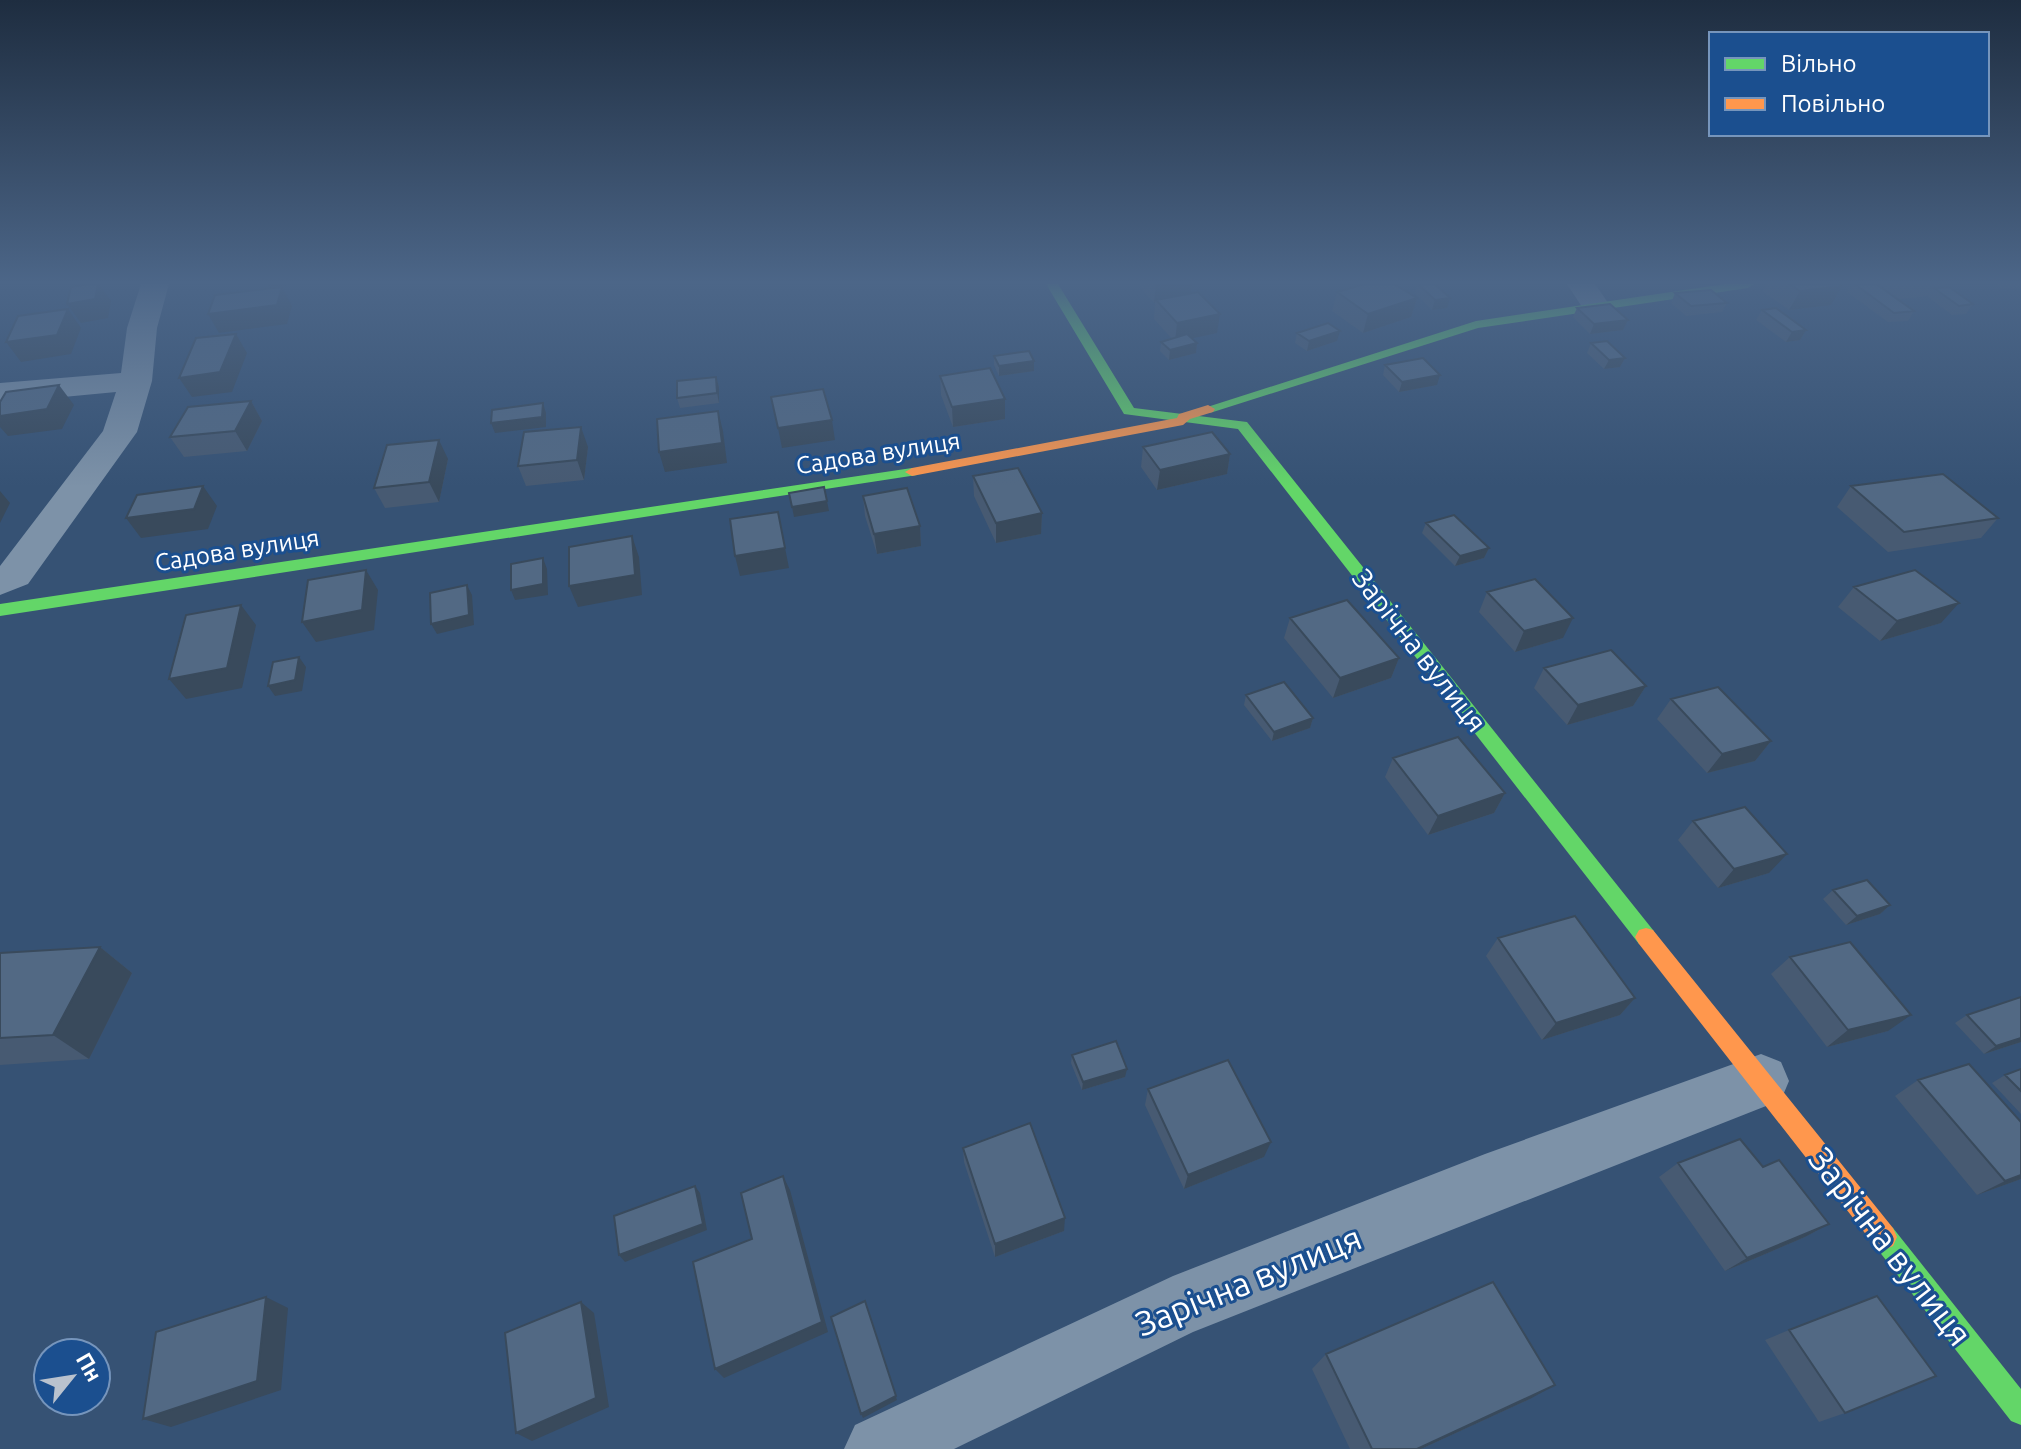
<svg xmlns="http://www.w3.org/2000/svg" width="2021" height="1449" font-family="Ubuntu,sans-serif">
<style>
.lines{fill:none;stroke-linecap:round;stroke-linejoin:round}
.street{fill:#7d92a8;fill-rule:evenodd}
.fast{fill:#63d668;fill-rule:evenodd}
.slow{fill:#ff974d;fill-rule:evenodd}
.wall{fill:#475a72}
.shaded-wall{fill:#394a5c}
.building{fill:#526984;stroke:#394a5c;stroke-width:2}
.labels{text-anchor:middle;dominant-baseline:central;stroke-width:6;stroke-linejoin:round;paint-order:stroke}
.far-street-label{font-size:24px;fill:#fff;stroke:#1b4f8f}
.street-label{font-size:28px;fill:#fff;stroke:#1b4f8f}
.near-street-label{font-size:34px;fill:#fff;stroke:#1b4f8f}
</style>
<rect width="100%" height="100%" fill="#365274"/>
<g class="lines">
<path class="street" d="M141,284H169L157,328L152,381L137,432L28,584L0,595V566L103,431L116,392L0,403V383L121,373L127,328Z
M1567,284H1595L1611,307L1606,313H1586Z
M1761,1054L1781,1062L1789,1081L1781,1100L1193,1332L954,1449H844L855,1425L1173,1276L1485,1154Z"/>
<path class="fast" d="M1046,284H1058L1134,408L1247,422L1653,930L1657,937L1653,944L1646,946L1639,944L1238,429L1124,414Z
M1725,284H1754L1748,288L1478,328L1213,412L1208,413L1201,409L1476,321Z
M912,468L917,469V475L0,616V604Z
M1884,1224L1893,1228L2021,1389V1425L2011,1421L1875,1246L1871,1237L1875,1228Z"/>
<path class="slow" d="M1208,405L1215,409L1213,412L1190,419L1183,425L912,476L905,472L912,468L1177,418L1179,414Z
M1646,928L1653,930L1893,1228L1897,1237L1893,1246L1884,1250L1875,1246L1639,944L1635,937L1639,930Z"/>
</g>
<path class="wall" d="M1138,284H1192L1191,293L1217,333L1192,338L1197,343L1196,353L1169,360L1160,351L1161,342L1172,339L1154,319L1155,303H1154Z
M1418,284L1450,298L1447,308L1432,310L1415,293Z
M1766,284H1840L1831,305L1789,310L1762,291Z
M1852,284H1876L1914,311L1908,321L1888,322L1847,292Z
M1879,284H1946L1944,287L1973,304L1966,314L1952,315L1928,297L1929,296L1899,299Z
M1996,284H2021V287L2001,288Z
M1337,292L1417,298L1411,317L1363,333L1332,311Z
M1675,293L1727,303L1722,312L1686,316L1671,303Z
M1577,308L1628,320L1623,330L1590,334L1573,317Z
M1762,310L1806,330L1800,340L1786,342L1756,320Z
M1297,333L1337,341L1307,351L1295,343Z
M1591,343L1625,358L1620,367L1604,369L1587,353Z
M994,356L1034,371L999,376L994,365Z
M1385,365L1437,385L1399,392L1383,375Z
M940,376L1005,419L953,427L941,395Z
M716,377L719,387V403L680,408L677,398Z
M251,401L262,421L247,451L184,457L170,437Z
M588,447L584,480L526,486L518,466Z
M1143,447L1230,454L1227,474L1157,490L1141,467Z
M448,459L439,502L385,508L374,488Z
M973,476L1042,513L1041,534L996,543L974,496Z
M1851,486L1998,518L1981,538L1888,552L1837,507Z
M863,496L920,526L921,546L877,554L865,516Z
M1426,523L1489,548L1484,558L1455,566L1422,533Z
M1854,587L1941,623L1880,641L1838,607Z
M1487,592L1563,638L1515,652L1479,612Z
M1290,618L1399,658L1391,678L1333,698L1284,638Z
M1544,668L1646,686L1633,706L1567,725L1534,688Z
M1246,695L1313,718L1310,728L1272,741L1244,705Z
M1671,699L1771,741L1755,761L1707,773L1657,719Z
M1393,758L1505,793L1494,813L1428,835L1385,777Z
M1693,821L1769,873L1718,888L1678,840Z
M1833,890L1890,905L1880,914L1846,925L1823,899Z
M1498,938L1635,998L1620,1015L1542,1040L1486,956Z
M100,947L132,973L89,1059L0,1065V953Z
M1790,957L1888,1031L1827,1047L1771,974Z
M2021,997V1042L1984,1054L1955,1023L1967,1015Z
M1072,1055L1125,1077L1082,1090L1071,1063Z
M2021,1069V1114L1992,1083L2005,1075Z
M1918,1080L2021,1179L1977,1195L1895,1096Z
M1148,1089L1264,1157L1184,1189L1145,1105Z
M963,1148L1064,1231L995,1257L964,1162Z
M1678,1163L1763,1167L1829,1224L1805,1237L1725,1271L1659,1177Z
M1789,1330L1845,1413L1819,1422L1765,1340Z
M1326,1354L1530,1399L1421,1449H1350L1312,1369Z"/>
<path class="shaded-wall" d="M98,284H99L111,301L108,318L81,323L67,304Z
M267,284H300L269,287Z
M1156,284H1192L1190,296L1156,300L1155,303H1154Z
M1842,286L1831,305L1789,310L1800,291Z
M282,287L292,306L287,324L219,333L208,314Z
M1417,298L1411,317L1363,333L1368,314Z
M1450,298L1447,308L1432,310L1435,300Z
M68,309L81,328L71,354L21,362L6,342Z
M1220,314L1217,333L1175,342L1177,323Z
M1628,320L1623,330L1590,334L1594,324Z
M1806,330L1800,340L1786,342L1792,332Z
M1340,331L1337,341L1307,351L1309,341Z
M236,334L247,353L232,392L192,397L179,378Z
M1197,343L1196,353L1169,360L1170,350Z
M1625,358L1620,367L1604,369L1609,360Z
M1034,361V371L999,376V366Z
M1440,375L1437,385L1399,392L1402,382Z
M716,377L719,387V403L717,393Z
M59,385L74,405L62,429L8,436L0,427V416Z
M1005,399V419L953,427L952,407Z
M251,401L262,421L247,451L235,431Z
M543,403L546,413V427L495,433L491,423Z
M718,411L723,431L727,463L665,472L659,452Z
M832,420L835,440L782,448L778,428Z
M581,427L588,447L584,480L577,460Z
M439,440L448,459L439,502L429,482Z
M1230,454L1227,474L1157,490L1160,470Z
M203,486L217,506L208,529L141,538L126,518Z
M0,491L10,503L0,523Z
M827,501L829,511L794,517L792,507Z
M778,512L789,568L740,576L735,556Z
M1042,513L1041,534L996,543V523Z
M920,526L921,546L877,554L874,534Z
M632,536L639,557L642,595L578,607L569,586Z
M1489,548L1484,558L1455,566L1460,556Z
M543,558L547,569L548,595L515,600L511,590Z
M366,570L378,590L374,630L316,642L302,622Z
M467,585L472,595L474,625L437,634L431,624Z
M1959,603L1941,623L1880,641L1897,621Z
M241,605L256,625L242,688L186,699L169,679Z
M1573,618L1563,638L1515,652L1524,631Z
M299,657L306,667L302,691L275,696L268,686Z
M1399,658L1391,678L1333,698L1340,678Z
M1646,686L1633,706L1567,725L1578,705Z
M1313,718L1310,728L1272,741L1274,732Z
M1771,741L1755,761L1707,773L1722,754Z
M1505,793L1494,813L1428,835L1438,816Z
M1787,854L1769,873L1718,888L1734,869Z
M1890,905L1880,914L1846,925L1857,916Z
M100,947L132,973L89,1059L53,1035Z
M1635,998L1620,1015L1542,1040L1556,1023Z
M1911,1015L1888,1031L1827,1047L1848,1030Z
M2021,1038V1042L1984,1054L1996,1046Z
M1127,1069L1125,1077L1082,1090L1083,1082Z
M1271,1142L1264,1157L1184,1189L1188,1175Z
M2021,1175V1179L1977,1195L2005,1181Z
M783,1176L790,1190L828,1332L724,1378L715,1369Z
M695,1186L700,1193L707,1230L625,1262L619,1255Z
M1065,1218L1064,1231L995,1257V1244Z
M1829,1224L1805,1237L1725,1271L1747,1258Z
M266,1297L288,1308L281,1390L171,1427L143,1419Z
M865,1301L897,1400L863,1418L861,1414Z
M581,1302L594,1313L609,1407L532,1441L516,1433Z
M1555,1385L1530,1399L1421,1449H1417Z"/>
<path class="building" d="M89,284H98L95,299L67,304L71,287Z
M1365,284H1394L1417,298L1368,314L1337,292Z
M1418,284H1435L1450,298L1435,300Z
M1789,284H1840L1842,286L1800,291Z
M1855,284H1876L1914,311L1894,313Z
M282,287L277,305L208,314L215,295Z
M1949,287L1973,304L1959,306L1934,288Z
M1711,290L1727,303L1691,306L1675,293Z
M1198,292L1220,314L1177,323L1156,300Z
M1610,304L1628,320L1594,324L1577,308Z
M1776,308L1806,330L1792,332L1762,310Z
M68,309L57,335L6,342L18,316Z
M1328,323L1340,331L1309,341L1297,333Z
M236,334L220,372L179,378L196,338Z
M1187,334L1197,343L1170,350L1161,342Z
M1607,341L1625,358L1609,360L1591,343Z
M1029,351L1034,361L999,366L994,356Z
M1423,358L1440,375L1402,382L1385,365Z
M990,368L1005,399L952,407L940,376Z
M716,377L717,393L677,398V381Z
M59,385L47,409L0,416V402L6,392Z
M823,389L832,420L778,428L771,397Z
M251,401L235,431L170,437L188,407Z
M543,403L542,417L491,423L492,410Z
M718,411L722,443L659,452L657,419Z
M581,427L577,460L518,466L524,432Z
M1212,432L1230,454L1160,470L1143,447Z
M439,440L429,482L374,488L387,445Z
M1018,468L1042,513L996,523L973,476Z
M1943,474L1998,518L1904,532L1851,486Z
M203,486L194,509L126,518L137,495Z
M824,487L827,501L792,507L789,493Z
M907,488L920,526L874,534L863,496Z
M778,512L785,548L735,556L730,519Z
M1454,515L1489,548L1460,556L1426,523Z
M632,536L635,575L569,586V547Z
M543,558V584L511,590V564Z
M366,570L362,610L302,622L308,580Z
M1915,570L1959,603L1897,621L1854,587Z
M1535,579L1573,618L1524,631L1487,592Z
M467,585L469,615L431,624L430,593Z
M1347,600L1399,658L1340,678L1290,618Z
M241,605L227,668L169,679L186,615Z
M1611,650L1646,686L1578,705L1544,668Z
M299,657L295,680L268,686L273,662Z
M1284,682L1313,718L1274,732L1246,695Z
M1718,687L1771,741L1722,754L1671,699Z
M1458,737L1505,793L1438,816L1393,758Z
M1745,807L1787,854L1734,869L1693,821Z
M1867,880L1890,905L1857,916L1833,890Z
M1575,916L1635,998L1556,1023L1498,938Z
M1850,942L1911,1015L1848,1030L1790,957Z
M100,947L53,1035L0,1038V953Z
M2021,997V1038L1996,1046L1967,1015Z
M1116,1041L1127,1069L1083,1082L1072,1055Z
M1228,1060L1271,1142L1188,1175L1148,1089Z
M1969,1064L2021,1122V1175L2005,1181L1918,1080Z
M2021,1069V1091L2005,1075Z
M1030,1123L1065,1218L995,1244L963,1148Z
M1740,1139L1763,1167L1779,1160L1829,1224L1747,1258L1678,1163Z
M783,1176L822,1322L715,1369L693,1262L752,1239L741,1193Z
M695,1186L703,1224L619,1255L614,1216Z
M1493,1282L1555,1385L1417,1449H1372L1326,1354Z
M1877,1296L1936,1376L1845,1413L1789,1330Z
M266,1297L257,1381L143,1419L156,1332Z
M865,1301L896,1396L861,1414L831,1317Z
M581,1302L596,1398L516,1433L505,1333Z"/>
<linearGradient id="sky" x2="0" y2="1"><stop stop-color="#1e2d40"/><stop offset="0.58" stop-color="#4c6688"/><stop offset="1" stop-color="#4c6688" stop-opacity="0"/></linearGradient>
<rect width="2021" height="487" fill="url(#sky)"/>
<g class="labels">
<g class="far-street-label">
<text transform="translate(878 453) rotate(-9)">Садова вулиця</text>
<text transform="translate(237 550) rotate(-9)">Садова вулиця</text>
</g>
<g class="street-label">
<text transform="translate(1420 650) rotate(52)">Зарічна вулиця</text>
</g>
<g class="near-street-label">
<text transform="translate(1891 1246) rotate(52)">Зарічна вулиця</text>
<text transform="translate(1248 1280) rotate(-22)">Зарічна вулиця</text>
</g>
</g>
<rect x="1709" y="32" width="280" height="104" fill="#1b4f8f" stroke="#7695bc" stroke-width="2"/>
<rect x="1725" y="58" width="40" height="12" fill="#63d668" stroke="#7695bc" stroke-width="2"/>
<text x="1781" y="72" font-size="24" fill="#ffffff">Вільно</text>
<rect x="1725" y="98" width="40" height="12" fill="#ff974d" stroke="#7695bc" stroke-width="2"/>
<text x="1781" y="112" font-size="24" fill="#ffffff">Повільно</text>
<g transform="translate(72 1377) rotate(60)"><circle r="38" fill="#1b4f8f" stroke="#7695bc" stroke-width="2"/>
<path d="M0-6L14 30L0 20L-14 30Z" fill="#b9c2ce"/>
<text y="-12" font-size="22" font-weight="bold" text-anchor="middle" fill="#ffffff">Пн</text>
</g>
</svg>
